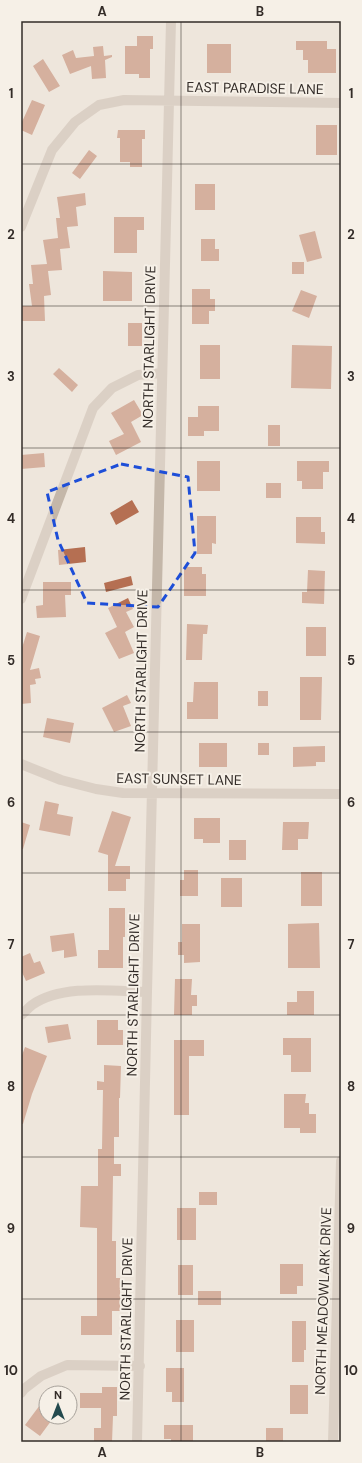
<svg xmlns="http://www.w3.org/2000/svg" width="362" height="1463" font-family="'DM Sans',sans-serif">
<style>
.building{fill:#b56f52}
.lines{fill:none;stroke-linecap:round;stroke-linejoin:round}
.minor{stroke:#c4b7a9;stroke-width:10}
.marked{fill:none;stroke:#1d4ed8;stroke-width:3;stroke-dasharray:8 5;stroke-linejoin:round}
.grid{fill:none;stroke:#332c28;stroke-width:1;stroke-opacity:0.55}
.labels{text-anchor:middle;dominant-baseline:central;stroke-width:4;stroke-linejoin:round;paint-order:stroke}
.street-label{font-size:14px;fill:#332c28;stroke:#f6f0e7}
.neatline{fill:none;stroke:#332c28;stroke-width:1.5}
.grid-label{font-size:13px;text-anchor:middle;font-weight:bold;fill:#332c28}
</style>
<rect width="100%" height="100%" fill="#eee6dc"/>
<path class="building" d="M137,36H153V49H150V78H139V74H125V46H137Z
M296,41H327V49H336V73H308V60H303V50H296Z
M207,44H231V73H207Z
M103,46L104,56L112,55V57L105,60L106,78L92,79L91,66L70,74L62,55L73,50L76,58L94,56L93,47Z
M43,59L60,86L49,92L33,66Z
M32,100L45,105L32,135L21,130V124Z
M316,125H337V155H316Z
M118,130H145V139H142V167H130V162H120V138H117Z
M89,150L97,156L80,179L72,173Z
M195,184H215V210H195Z
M85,193L86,205L76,207L78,226L67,227L70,248L60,249L62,270L48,271L51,295L44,296L45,321H21V306H32L29,284H33L31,265L47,264L43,240L58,238L56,218H60L57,197Z
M114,217H144V230H137V253H114Z
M315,231L322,258L307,262L299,235Z
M201,239H215V249H219V261H201Z
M292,262H304V274H292Z
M103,271L132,272V301H103Z
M192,289H210V299H215V311H209V324H192Z
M301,290L317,296L309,318L292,311Z
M128,323H142V346H128Z
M200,345H220V379H200Z
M292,345L332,346L331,389L291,388Z
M59,368L78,385L72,392L53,374Z
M134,400L143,415L131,422L141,442L116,455L109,441L124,434L111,413Z
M198,406H219V431H204V436H188V417H198Z
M268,425H280V446H268Z
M44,453L45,467L21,469V455Z
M197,461H220V491H197Z
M297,461H329V472H323V489H302V481H297Z
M266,483H281V498H266Z
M132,500L139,512L116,525L110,513Z
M197,516H216V544L212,543V554H197Z
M296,517H321V532H325V544L296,543Z
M85,547L86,562L59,565L58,550Z
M184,567H202V574H206V596H184Z
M308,570L325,571L324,604L302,603V592H307Z
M131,576L133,585L106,592L104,583Z
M43,582H71V595H65L66,617L37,618L36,606L43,605Z
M128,598L133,609L126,612L134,627L125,632L134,653L119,659L105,633L117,627L108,608Z
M187,624L208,625L207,634H203L202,660H186Z
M306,627H326V656H306Z
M27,632L40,636L30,670L39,668L41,678L35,679L36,684L30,685L31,703L21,704V651Z
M300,677H322L321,720H300Z
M194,682H218V719H187V702H193Z
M258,691H268V706H258Z
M127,695L131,703L123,706L131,726L114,732L102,708Z
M47,718L74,723L70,743L43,737Z
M199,743H227V767H199Z
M258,743H269V755H258Z
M325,746V762H316V766L293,767V747Z
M45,801L59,804L57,814L73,817L70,836L39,830Z
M112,811L131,817L115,866H130V879H126V891H108V855L98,852Z
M194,818H220V843H203V839H194Z
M21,822L30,825L23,849H21Z
M283,822H309L308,839H298V850H282Z
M229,840H246V860H229Z
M184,870H198V896H180V880H184Z
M301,872H322V906H301Z
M221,878H242V907H221Z
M109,908H125V937H123V968H98V950H109Z
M319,923L320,968H288V924Z
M182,924H200V962L184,963V955H178V942H182Z
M74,933L77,956L64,958V950L52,952L50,936Z
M30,953L34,963L40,961L45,973L26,981L21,970V957Z
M175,979H192L191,995H197V1006H192V1015H174Z
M297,991H314V1015H287V1002H297Z
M97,1020H118V1030H123V1045H97Z
M68,1024L71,1039L48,1043L45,1027Z
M283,1038H311V1072H291V1055H283Z
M174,1040H204V1056H189V1115H174Z
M25,1047L47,1056L32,1094L23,1124H21V1058Z
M104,1065L121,1066L120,1098H119V1137H114V1164H121V1176H113L112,1241H116V1278H120V1311H112V1335H81V1316H97V1228L80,1227L81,1186H98V1149H102L103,1090H97V1081L104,1082Z
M284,1094H306L305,1103H309V1114H316V1133H300V1128H284Z
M199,1192H217V1205H199Z
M177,1208H196V1240H177Z
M280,1264H303V1286H297V1294H280Z
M178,1265H193V1295H178Z
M198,1291H221V1305H198Z
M176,1320H194V1352H176Z
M292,1321H306V1350H304V1362H292Z
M166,1368H184V1402H172V1392H166Z
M290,1385H308V1414H290Z
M102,1387H117V1416H113L112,1442H94V1428H101V1408H80V1393H102Z
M46,1397V1417H54L40,1436L25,1425Z
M164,1425H193V1442H171V1439H164Z
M266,1428H283V1442H266Z"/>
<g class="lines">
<path class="minor" d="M21,227L52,150L75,122L99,105L124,100L341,103
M21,599L93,408L112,388L138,375L162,373
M21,764L61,780L96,789L123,793L341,794
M21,1015C25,1012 28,1008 32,1005C62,984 112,991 147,992
M21,1393L24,1389L41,1376L67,1365L140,1366
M137,1442L147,992L171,21
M333,1442L341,1161"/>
</g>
<path d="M0 0H362V1463H0ZM121,464L188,477L195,553L158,607L87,603L58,540L47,492Z" fill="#eee6dc" fill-opacity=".55" fill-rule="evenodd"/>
<path class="marked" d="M121,464L188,477L195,553L158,607L87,603L58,540L47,492Z"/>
<path class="grid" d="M181,21V1442M21,164H341M21,306H341M21,448H341M21,590H341M21,732H341M21,873H341M21,1015H341M21,1157H341M21,1299H341"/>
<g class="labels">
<g class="street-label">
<text transform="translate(255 88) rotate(1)">EAST PARADISE LANE</text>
<text transform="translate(149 347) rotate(-89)">NORTH STARLIGHT DRIVE</text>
<text transform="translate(141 671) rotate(-89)">NORTH STARLIGHT DRIVE</text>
<text transform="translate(179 779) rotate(1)">EAST SUNSET LANE</text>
<text transform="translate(133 995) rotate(-89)">NORTH STARLIGHT DRIVE</text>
<text transform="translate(323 1301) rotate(-88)">NORTH MEADOWLARK DRIVE</text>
<text transform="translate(126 1319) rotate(-89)">NORTH STARLIGHT DRIVE</text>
</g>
</g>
<rect width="362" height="1463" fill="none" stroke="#f6f0e7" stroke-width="44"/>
<g transform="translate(58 1405)"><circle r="19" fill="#f6f0e7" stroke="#a8a29b"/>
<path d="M0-3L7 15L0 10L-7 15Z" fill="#234a4e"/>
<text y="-6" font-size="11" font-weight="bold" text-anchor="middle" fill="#332c28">N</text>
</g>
<rect x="22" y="22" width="318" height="1419" class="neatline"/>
<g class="grid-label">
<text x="102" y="16">A</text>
<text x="260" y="16">B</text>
<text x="11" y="98">1</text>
<text x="351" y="98">1</text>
<text x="11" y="239">2</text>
<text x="351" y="239">2</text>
<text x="11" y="381">3</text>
<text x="351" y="381">3</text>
<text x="11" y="523">4</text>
<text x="351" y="523">4</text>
<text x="11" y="665">5</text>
<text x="351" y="665">5</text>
<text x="11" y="807">6</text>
<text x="351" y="807">6</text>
<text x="11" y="949">7</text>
<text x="351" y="949">7</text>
<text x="11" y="1091">8</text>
<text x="351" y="1091">8</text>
<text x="11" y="1233">9</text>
<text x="351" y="1233">9</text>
<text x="11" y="1375">10</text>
<text x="351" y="1375">10</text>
<text x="102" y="1457">A</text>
<text x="260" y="1457">B</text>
</g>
</svg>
